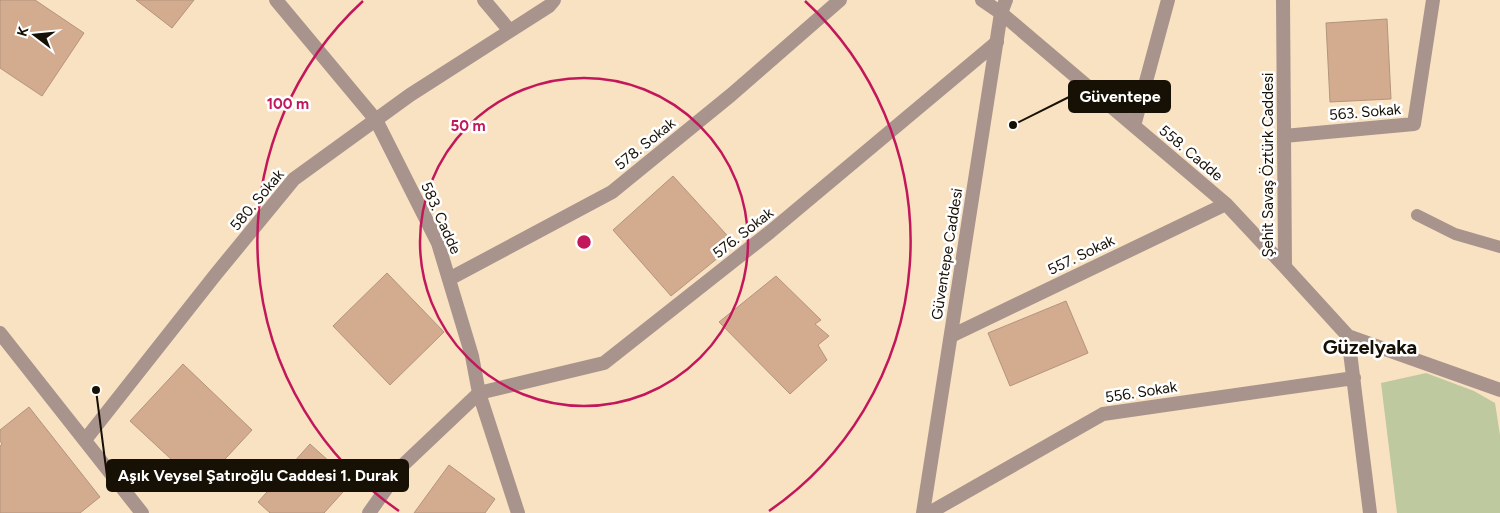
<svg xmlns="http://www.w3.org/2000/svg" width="1500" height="513" font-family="Figtree,sans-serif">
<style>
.green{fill:#bec9a0}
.building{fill:#d3ab8f;stroke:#b3947d}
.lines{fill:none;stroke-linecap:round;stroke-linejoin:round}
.service{stroke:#a9938d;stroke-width:12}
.minor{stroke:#a9938d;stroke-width:14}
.tertiary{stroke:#a9938d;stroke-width:14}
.ring{fill:none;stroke:#c2185b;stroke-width:2.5}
.labels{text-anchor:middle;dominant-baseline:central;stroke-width:5;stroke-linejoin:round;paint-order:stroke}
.street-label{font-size:15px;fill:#171005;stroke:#fff}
.district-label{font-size:20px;font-weight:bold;fill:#171005;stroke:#fff}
.centre{fill:#c2185b;stroke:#fff;stroke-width:2.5}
.ring-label{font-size:15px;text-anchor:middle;font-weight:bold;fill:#c2185b;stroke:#fff;stroke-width:5;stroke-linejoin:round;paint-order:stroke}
.leader{fill:none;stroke:#171005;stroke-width:2}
.callout-dot{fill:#171005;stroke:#fff;stroke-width:2}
.callout{fill:#171005;stroke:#171005;stroke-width:2}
.callout-label{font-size:16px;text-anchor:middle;font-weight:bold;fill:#fff}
</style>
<rect width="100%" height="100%" fill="#f9e2c2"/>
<path class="green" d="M1426,373L1474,391L1495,403L1500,435V513H1397L1381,383Z"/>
<path class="building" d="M0,0H35L84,33L42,96L0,68Z
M136,0H194L172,28Z
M1387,19L1391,99L1330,102L1326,23Z
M673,176L735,244L671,296L613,230Z
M387,273L444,332L390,385L333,326Z
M776,276L821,320L815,324L829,336L818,345L827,360L790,394L719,322Z
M1066,301L1088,353L1010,386L988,333Z
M183,364L252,430L200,486L130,421Z
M29,407L100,497L80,513H0V446L2,444L0,441V430Z
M310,444L352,482L324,513H270L258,502Z
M449,465L495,499L485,513H414Z"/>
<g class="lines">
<path class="service" d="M1417,215L1455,234L1500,247"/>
<path class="minor" d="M276,0L376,120L438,243L472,356L479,393L518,513
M484,0L510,31
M982,0L1001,13L1226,204L1285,267
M1283,0L1285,267L1348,336L1370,513
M1134,126L1168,0
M1284,136L1414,124L1433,0
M449,279L612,192L731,95L840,0
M0,333L142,513
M951,336L1226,204
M1348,336L1500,390
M85,440L216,274L294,179L410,95L549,6L554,0
M369,513L403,465L479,393L604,363L770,232L997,42
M929,513L1103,414L1354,378"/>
<path class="tertiary" d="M923,513L1001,13L1006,0"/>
</g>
<g class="ring">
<circle cx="584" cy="242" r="164"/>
<path d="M399 511A327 327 0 0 1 363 1M805 1A327 327 0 0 1 769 511"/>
</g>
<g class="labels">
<g class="street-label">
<text transform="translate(1365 112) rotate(-5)">563. Sokak</text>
<text transform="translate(645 144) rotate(-39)">578. Sokak</text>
<text transform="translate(1191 153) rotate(40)">558. Cadde</text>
<text transform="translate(1268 165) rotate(-90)">Şehit Savaş Öztürk Caddesi</text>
<text transform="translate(257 200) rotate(-50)">580. Sokak</text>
<text transform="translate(441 218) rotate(66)">583. Cadde</text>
<text transform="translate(743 233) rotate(-38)">576. Sokak</text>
<text transform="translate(947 254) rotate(-81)">Güventepe Caddesi</text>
<text transform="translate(1081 255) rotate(-26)">557. Sokak</text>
<text transform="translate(1141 392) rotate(-9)">556. Sokak</text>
</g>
<g class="district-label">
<text x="1370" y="347">Güzelyaka</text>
</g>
</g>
<circle cx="584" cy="242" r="8" class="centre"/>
<g class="ring-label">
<text x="288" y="109">100 m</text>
<text x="468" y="131">50 m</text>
</g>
<path class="leader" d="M1013 125L1069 97M96 390L107 476"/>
<g class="callout-dot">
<circle cx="1013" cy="125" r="5"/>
<circle cx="96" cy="390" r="5"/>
</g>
<g class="callout">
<rect x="1069" y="81" width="101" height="31" rx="5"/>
<rect x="107" y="460" width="301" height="31" rx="5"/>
</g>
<g class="callout-label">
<text x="1120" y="102">Güventepe</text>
<text x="258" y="481">Aşık Veysel Şatıroğlu Caddesi 1. Durak</text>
</g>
<g transform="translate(35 35) rotate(286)" stroke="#ffffff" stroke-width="4" paint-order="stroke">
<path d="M0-4L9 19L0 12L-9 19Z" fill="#171005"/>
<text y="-8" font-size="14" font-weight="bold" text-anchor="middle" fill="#171005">K</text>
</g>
</svg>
